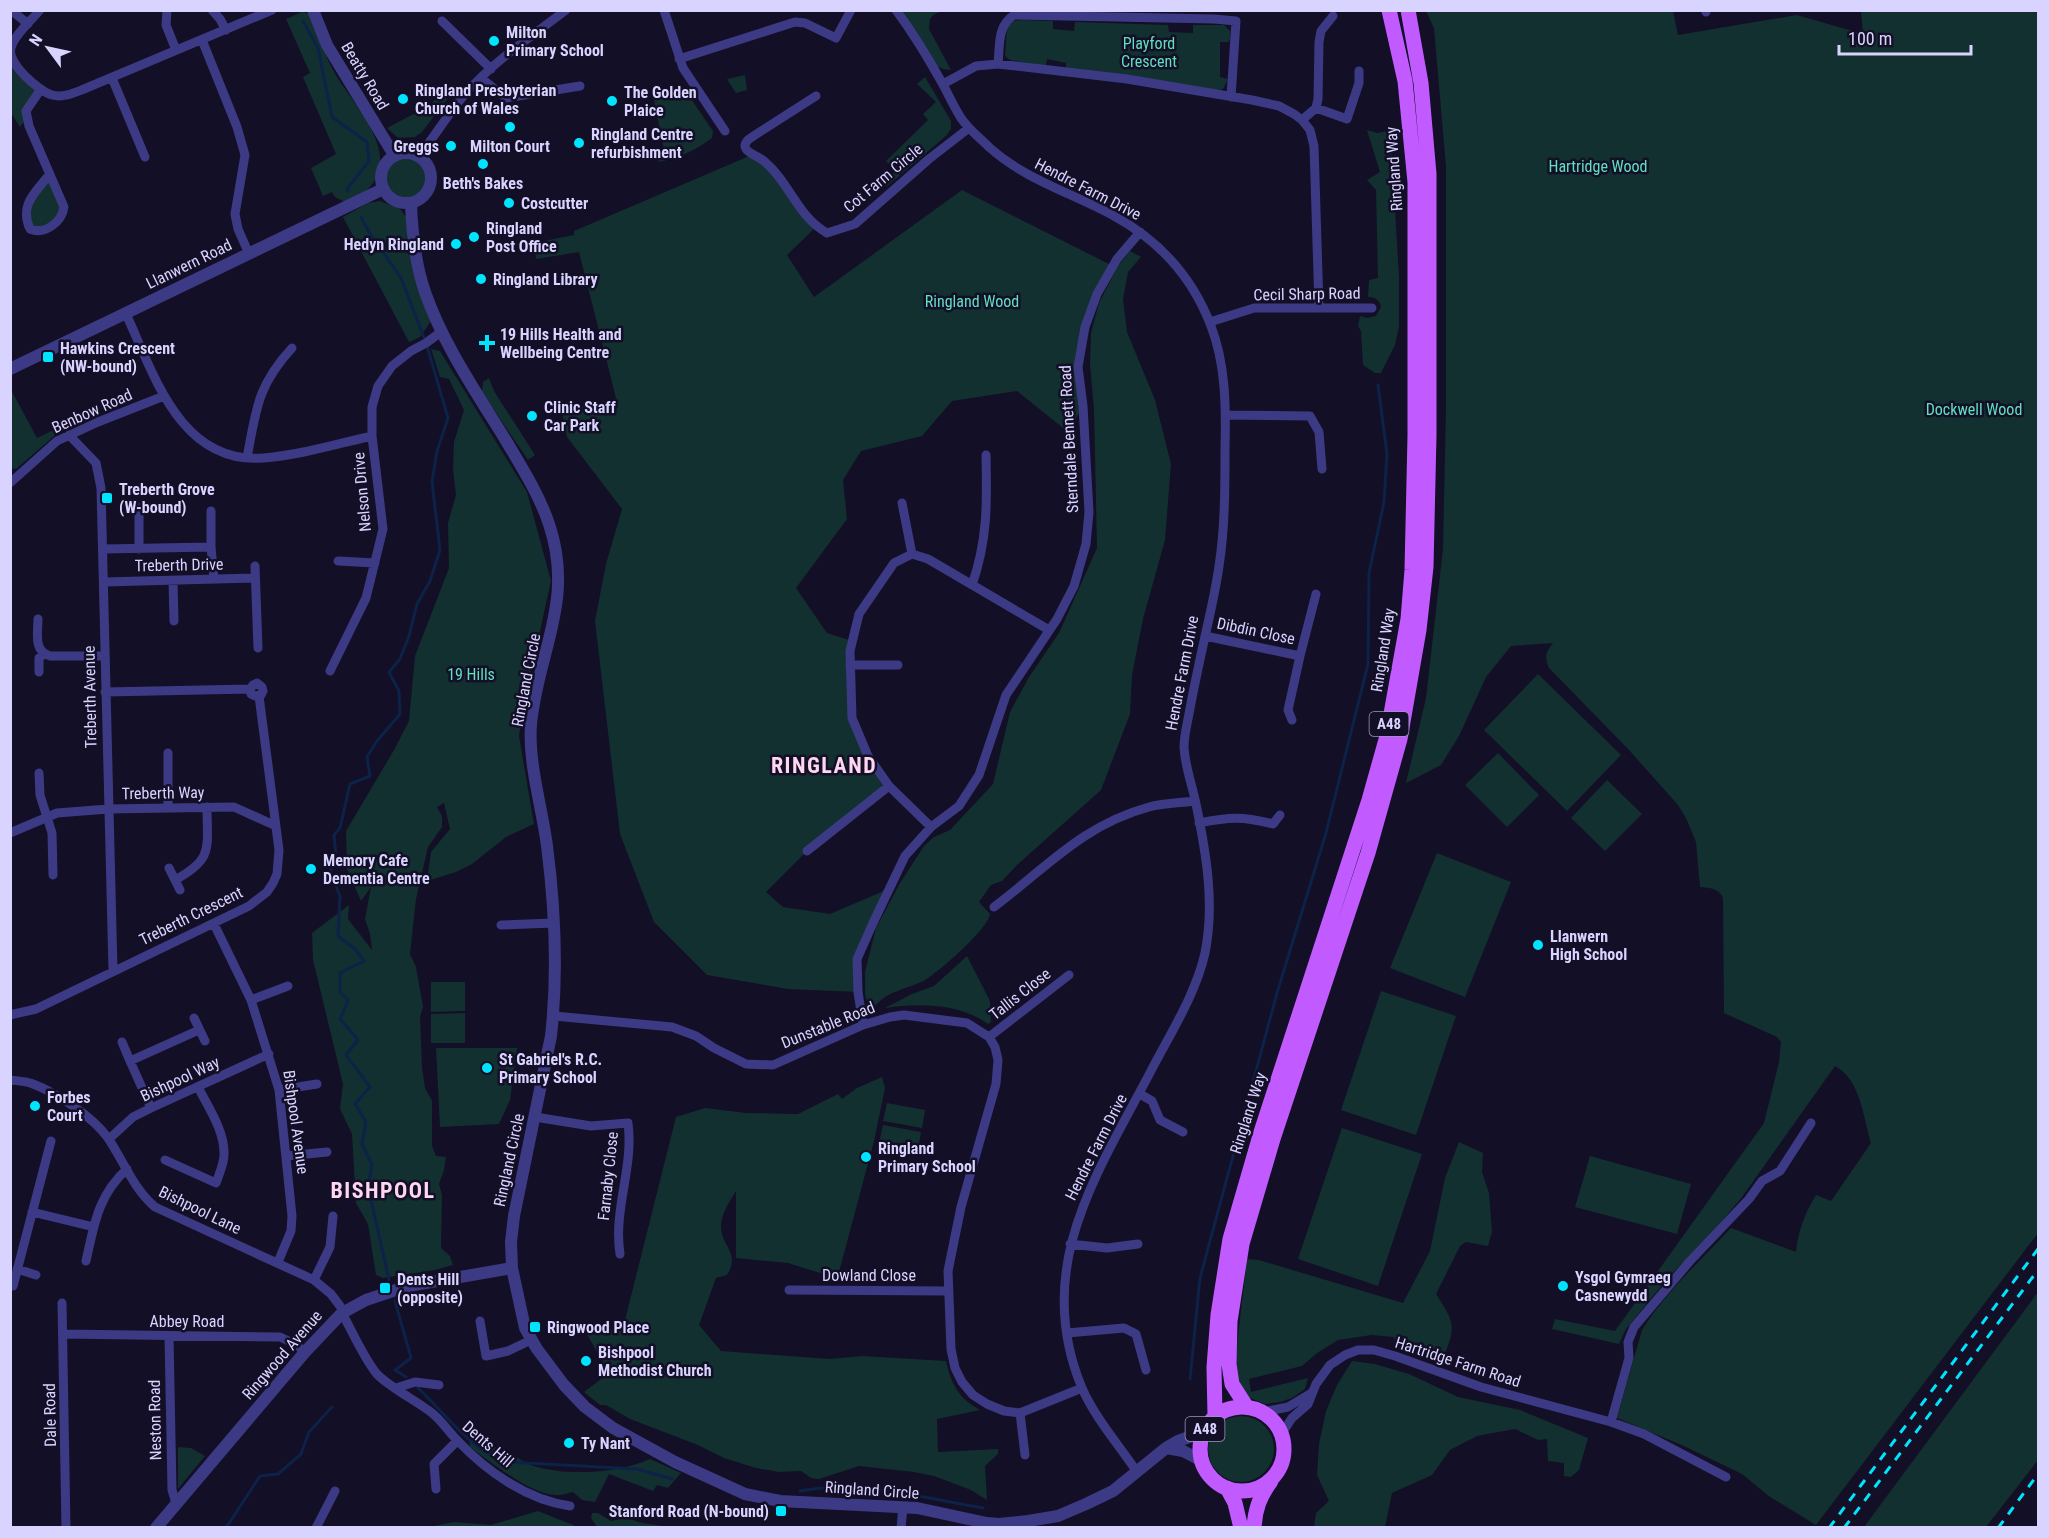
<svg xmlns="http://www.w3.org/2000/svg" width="2049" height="1538" font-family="'Roboto Condensed',sans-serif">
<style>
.green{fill:#12302f}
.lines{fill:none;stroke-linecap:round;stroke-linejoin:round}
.stream{stroke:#0c2248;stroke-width:3}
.minor{stroke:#3d3a85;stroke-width:9}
.tertiary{stroke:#3d3a85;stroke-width:12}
.primary{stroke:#c25bff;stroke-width:15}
.rail{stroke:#00e5ff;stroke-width:3;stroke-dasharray:9 8;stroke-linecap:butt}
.poi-dot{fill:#00e5ff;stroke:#130f26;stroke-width:2}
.labels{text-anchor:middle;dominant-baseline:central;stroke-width:5;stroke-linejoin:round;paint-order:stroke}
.shield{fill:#130f26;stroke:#9e99be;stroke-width:1.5}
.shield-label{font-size:15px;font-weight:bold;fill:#d9d4ff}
.poi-label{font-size:16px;font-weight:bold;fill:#d9d4ff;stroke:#130f26;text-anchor:start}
.park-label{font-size:16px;fill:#5fe0c0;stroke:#130f26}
.street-label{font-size:16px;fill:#d9d4ff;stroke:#130f26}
.district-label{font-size:22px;font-weight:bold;letter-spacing:1.5px;fill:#ffd6f0;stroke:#130f26}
</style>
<rect width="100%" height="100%" fill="#130f26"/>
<path class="green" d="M902,11H942L933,15L930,19L929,29L951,70L943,69L936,66Z
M1426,11H1673L1678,35L1797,15L1863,34L1861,11H2038V1233L1816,1525L1770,1497L1742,1474L1684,1446L1617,1418L1642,1330C1666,1292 1700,1261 1731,1228L1796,1252C1798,1231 1805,1213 1816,1195L1831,1201L1871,1143C1863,1117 1861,1080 1835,1066L1742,1197L1721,1222L1668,1278L1626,1329L1619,1344L1552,1329L1555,1319L1615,1331L1764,1123L1779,1062L1781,1042L1777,1037L1724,1013L1723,898C1719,888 1710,888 1700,887L1696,842L1686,818L1678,805L1629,750L1549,668C1544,656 1546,652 1553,643L1511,646L1486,677L1459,736L1441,765L1406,783L1426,698L1443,549L1446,407V167L1434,28Z
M302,12L311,14C318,33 324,53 333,70C351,104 407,155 365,192C360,196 351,199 345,202L335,197L332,192L323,196L311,168L336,154L303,77L310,73L286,19Z
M1022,20L1053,21V29L1074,31L1075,22L1168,25L1169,32L1193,33V25H1224L1230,31V39L1228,42H1220V77L1228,79L1223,89L1215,91L1066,68V63L1047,59L1046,66L1010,60L1005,56L1007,26L1012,21Z
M11,48V58L41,89L27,118L20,127L11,113Z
M745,75L747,90L736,93L727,79Z
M925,77L951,121V129L946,136L886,187L882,182L895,171L886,161L928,120L923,114L936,102L917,84Z
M683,87L713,131L712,138C698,149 677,159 659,162L651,153L664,150L654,100L658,98L657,94Z
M445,92L450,95L422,132L415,137L398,138L387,128L425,108Z
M1367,130L1377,133L1389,131L1391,141L1399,277V327L1395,345L1381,373H1375L1363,365L1361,331L1358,326L1360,316L1367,318L1376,316L1381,307C1379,300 1376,297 1368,297L1369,280L1378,278L1376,190L1367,180L1380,172Z
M754,154L816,227L787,255L814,297L962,190L1113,266L1097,294L1078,366L1083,406L1068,432L1017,391L952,401L922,436L861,451L843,480L847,519L796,588L827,633L852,641V718L889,786L807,851L766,892L783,907L830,914L891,888L857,959L858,992L788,989L707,975L654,922L620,834L595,621L606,564L622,509L567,437L562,412L616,398L579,252L536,259L534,243L574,235V231Z
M386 177a20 20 0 1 1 40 0a20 20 0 1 1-40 0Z
M49,175L63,215L34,231L25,208Z
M380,201L400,209L407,218L431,321L420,337L409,342L343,217L368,203Z
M1130,251L1141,257L1128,272L1123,299L1127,332L1155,400L1171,464L1165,540L1143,619L1132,675L1130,714L1101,790L1017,865L1002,881L991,885L979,902L990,914C988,929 940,971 925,980C907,990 886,990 873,1009H869L865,994V972L876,928L900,883L924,846L934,837L950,830L993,784L1010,712L1029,677L1059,633L1097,548L1094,410L1090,364L1091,333L1099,303L1118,266Z
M431,349L440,351L527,492L551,581L525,699L519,736L534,824L506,837L472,864L456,872L427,881L431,852L450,829L444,803L437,807L442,816V827L428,847L416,899L410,954L416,967L423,1007L420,1017L422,1067L425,1088L432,1101V1146L436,1156L446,1157L444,1170L439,1184L442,1195L441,1248L450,1256L453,1265L435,1270L383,1278L376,1275L368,1224L356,1203L352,1134L340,1109L343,1084L313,960L312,933L349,905L348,919L372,950L370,934L365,919L371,887L361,901L347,869L346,831L394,750L409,721L415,656L449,568L448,523L456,495L453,469L454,442L464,410L449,379L440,377Z
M489,378L494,391L535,455L528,460L482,392L483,382Z
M10,388L37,438L58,428L60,431L16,469L11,468Z
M1538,674L1621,755L1567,811L1484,730Z
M1498,753L1539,795L1507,827L1465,785Z
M1607,780L1642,814L1605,851L1571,818Z
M1437,853L1511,882L1465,997L1390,968Z
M967,956L990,1001L991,1022L988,1024C959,1003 919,1003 885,1008L912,994L934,986Z
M431,982H465V1011L431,1012Z
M1381,991L1456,1016L1416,1135L1341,1110Z
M465,1013V1043H431V1014Z
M436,1048H517L510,1100L499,1124L440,1127Z
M882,1077L885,1088L874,1141L839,1272L823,1274L788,1263L736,1258V1191C730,1201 721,1214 721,1226C721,1247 741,1252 727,1275L716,1278L699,1325L721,1351L830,1359L862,1356L946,1361C952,1386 958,1397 980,1410L937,1419L938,1452L998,1449V1454L985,1466L987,1500L971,1490L934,1476L914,1472L859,1466L819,1479L811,1478L801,1471L779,1472L756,1468L724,1458L698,1445L630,1419L606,1405H600L584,1392L609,1373L585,1331L623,1328L676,1117L705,1108L746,1113L798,1114L838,1094L842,1099L857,1088Z
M887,1103L925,1110L922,1128L883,1121Z
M883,1125L921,1132L918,1150L879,1143Z
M1342,1128L1422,1154L1378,1286L1298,1259Z
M1459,1142L1483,1153L1482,1172L1489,1193L1492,1232L1488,1246L1466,1242L1460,1246L1436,1294C1454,1322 1457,1326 1443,1358L1433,1361L1395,1347L1394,1337L1372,1335L1338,1340L1317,1353L1302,1366L1249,1379L1251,1392L1308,1378L1305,1389L1292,1398L1280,1402L1265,1404L1245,1396L1238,1378L1235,1362L1247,1259L1259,1260L1403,1303L1430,1251L1445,1178Z
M1590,1156L1691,1184L1677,1234L1575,1207Z
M2038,1292V1460L1986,1527H1864Z
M1352,1361L1375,1364L1409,1374L1458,1397L1520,1410L1588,1438L1579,1470L1571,1477L1564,1476V1463L1548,1461L1547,1439L1538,1440L1515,1429L1477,1436L1450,1450L1432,1475L1392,1493L1385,1527H1314L1316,1513L1329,1501L1317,1475L1319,1444L1326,1411L1337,1385Z
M1208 1449a33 33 0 1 1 66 0a33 33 0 1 1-66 0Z
M469,1438C482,1443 495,1446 508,1452C517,1457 526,1464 537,1467C570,1476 619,1473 650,1459L681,1473L668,1488L657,1485L653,1491L609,1474L595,1502L582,1500L573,1492C567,1493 561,1496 555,1495C532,1495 489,1461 470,1447Z
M178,1447L191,1448L205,1456L178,1489Z
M538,1511L578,1527H429L454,1522L491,1525Z
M592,1513H598L611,1521L626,1518L642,1523L670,1527H597L591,1518Z"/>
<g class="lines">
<path class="stream" d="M303,21L318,48L332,117L367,142L369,161L347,189L348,191
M361,217L369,232L401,278L425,340
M389,1280L368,1186L372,1165L362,1144L366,1122L355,1104L370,1087L346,1055L358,1040L340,1019L348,1000L340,992V973L364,961L355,949L338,936L340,896L330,872L336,856L334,835L340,828L350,784L370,776L367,757L377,741L400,714L399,691L389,672L400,659L409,636L417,604L430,581L440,550L432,482L437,451L448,418L427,346
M395,1301L411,1358L395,1370L406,1377
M1190,1379L1200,1278L1277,993L1326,833L1368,664L1369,573L1384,502L1387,454L1378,385
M418,1388C448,1416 467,1447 506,1462L637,1469L672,1479
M800,1491C861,1480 923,1498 983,1508
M226,1528L260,1476L278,1474L301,1454L309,1432L332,1407"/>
<path class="minor" d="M11,10L28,24
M40,10C31,21 14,35 11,48C6,63 40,92 52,95C63,98 74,93 84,89L272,10
M167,10L166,25L176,50
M212,10L220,19L226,30
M664,10L683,68L725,131
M896,10C913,33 927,56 941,81C948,93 953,106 961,118C968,129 980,138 990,148C1026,180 1072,193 1114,216C1160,241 1192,276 1211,326C1226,365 1226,408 1225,449C1225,488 1225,528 1219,566C1216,588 1211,610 1206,632C1200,659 1194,686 1189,714C1187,724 1184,736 1184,747C1185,767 1192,784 1196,804C1206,852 1215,904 1205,953C1196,993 1172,1031 1153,1067C1099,1171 1031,1266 1082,1388C1095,1418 1119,1445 1137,1472
M1706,10V12
M442,21L491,69
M202,40L237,127L245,155L235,214L238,229L249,254
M679,59L795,22L805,23L836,38L851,10
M998,64C1000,45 997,26 1014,15L1214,19L1236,21L1231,97
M112,78L145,157
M481,78L506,98L580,86
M943,84L976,66L998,64L1127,79L1252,100L1279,106L1294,114L1302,120L1310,130L1314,146L1319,307
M41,89L26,111L29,126L64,207C62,222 45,235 30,229C19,205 35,193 49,175
M816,96L755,135C751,138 742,142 746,149C749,154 760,157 765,162C790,183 797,216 827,233L855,224L929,159L969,128
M1316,108L1347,119L1359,83V71
M1302,120L1316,108L1318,99L1319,42L1321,31L1333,16
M419,156C436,135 449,112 466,93C495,60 532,36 566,10
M126,314C154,374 180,465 264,458C300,455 337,444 372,436
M1210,322L1254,308H1372
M1226,415L1310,416L1319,432L1322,469
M69,435L96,463L101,488L113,970
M247,458C256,410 257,386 292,348
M10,483L57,441L98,422L164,396
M902,503L912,554
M139,508V549
M211,511V547L214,579
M103,549L211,547
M338,561L375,563
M255,566L258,648
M173,581L174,621
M104,582L254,578
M972,585C988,539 987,502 986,455
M38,619C38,633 33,651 50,656H104
M1205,636L1300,656
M850,665H898
M330,671L366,598L383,529L372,436V407L378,386L392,366L411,351L426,343L441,332
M39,672V658L44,654
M105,692L250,689L253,685L257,683L262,687L263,691L261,695L255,696L251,694L250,689
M1292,720L1288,710L1300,656L1316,594
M168,753V808
M39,773L40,795L52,833L53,875
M1199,823C1229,817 1242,816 1273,824L1280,815
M931,827L889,786L868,756L852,718L850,651L859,614L894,563L912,554L928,559L1049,630
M10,833L57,813L108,809L234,807L276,826
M807,851L889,786
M169,868L180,890
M175,880C214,859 207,848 207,807
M994,907C1047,867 1083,825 1149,807C1164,803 1180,803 1195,801
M214,924L251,1000L279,1090L292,1216L291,1231L278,1262
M501,925L554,923
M251,1000L288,986
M10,1015L36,1009L249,906L267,892L273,883L277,874L279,850L259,696
M554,1016L672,1027L696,1036L714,1048L746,1064L773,1065L863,1025L890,1017L904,1015L967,1023L989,1037L995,1047L998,1060L996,1084L961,1207L948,1271L951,1349L955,1368L962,1382L973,1395L987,1404L1004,1411L1020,1413L1082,1388
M194,1018L205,1041
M863,1025L858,992L857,959L873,923L905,856L931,827L959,806L979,775L1006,695L1057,619L1074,586L1086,544L1089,512L1083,406L1078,367L1085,327L1097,294L1117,259L1140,232
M989,1037L1069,975
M122,1042L130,1061
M10,1080C18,1081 26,1081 33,1084C57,1093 93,1117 108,1138C124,1162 133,1188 155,1207L314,1280L331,1294L340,1306
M279,1090L317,1084
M1140,1094L1152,1101L1160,1120L1183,1132
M151,1108L130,1061L199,1030
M535,1117L591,1126L628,1123C634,1167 613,1210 620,1254
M109,1139L133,1117L151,1108L269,1054
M287,1156L327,1152
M165,1160L216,1183C219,1174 224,1164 224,1155C225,1131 208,1107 198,1087
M32,1212L94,1227
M1070,1244L1107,1248L1138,1244
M86,1261C94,1225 98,1195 127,1169
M17,1269L36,1275
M314,1280L330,1247L333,1216
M13,1286L51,1141
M789,1290L948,1291
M62,1303L66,1528
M342,1313C353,1333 363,1356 376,1373C387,1386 417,1401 432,1413C442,1421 448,1431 457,1440C486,1471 527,1500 570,1506
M480,1321L486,1356L508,1351L531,1340
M1067,1333L1124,1328L1136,1334L1146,1370
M64,1334L280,1337L295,1344L305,1352
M169,1336L172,1490L176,1503
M396,1388L415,1382L439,1385
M1263,1412L1288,1407L1313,1392
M1020,1413L1025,1455
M1611,1422L1629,1358L1628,1342L1634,1327L1690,1261L1749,1199L1762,1181L1780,1171L1811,1123
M1282,1433L1292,1418L1308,1404L1316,1384L1330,1365L1345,1355L1358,1350H1374L1395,1356L1481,1387L1611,1422L1644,1434L1726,1477
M436,1489L434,1464L457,1441
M316,1528L335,1491
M901,1528L903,1507"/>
<path class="tertiary" d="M313,10L327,45L394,155
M381 178a25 25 0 1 1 50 0a25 25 0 1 1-50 0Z
M411,203C412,233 415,263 425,292C443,344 476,392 505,439C521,466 539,494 549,524C575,601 538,651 531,724C528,763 542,807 547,846C555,908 558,973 551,1036L514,1216L511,1242L512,1268L525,1328L537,1349L564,1385L585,1407L613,1428L675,1462L745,1494L780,1501L917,1508L987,1523L999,1524L1028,1521L1058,1516L1086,1504L1113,1491L1166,1448L1178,1441L1203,1432
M10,369L383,189
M1166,1448L1183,1451L1202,1461
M156,1528L305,1352L342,1313L366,1300L408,1286L512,1268"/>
<path class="primary" d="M1246,1406L1232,1384L1229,1364L1230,1321L1242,1244L1273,1139L1368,853L1400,739L1419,630L1426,567L1429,435V174L1421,83L1408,10
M1200 1449a42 42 0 1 1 84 0a42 42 0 1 1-84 0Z
M1215,1416L1214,1367L1218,1315L1230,1239L1261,1132L1369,800L1387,736L1408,619L1412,570L1415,436V182L1405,81L1389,10
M1227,1488L1235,1503L1241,1528
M1254,1528C1255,1509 1260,1496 1271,1481"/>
<path class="rail" d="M1829,1528L2038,1249
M1844,1528L2038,1270
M1998,1528L2038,1474"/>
</g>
<g class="poi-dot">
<circle cx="494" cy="41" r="6"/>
<circle cx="403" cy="99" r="6"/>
<circle cx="612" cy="101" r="6"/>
<circle cx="510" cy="127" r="6"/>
<circle cx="579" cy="143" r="6"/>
<circle cx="451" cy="146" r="6"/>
<circle cx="483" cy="164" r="6"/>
<circle cx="509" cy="203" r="6"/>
<circle cx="474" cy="237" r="6"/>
<circle cx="456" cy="244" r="6"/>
<circle cx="481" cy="279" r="6"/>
<path d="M484 334h6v6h6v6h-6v6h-6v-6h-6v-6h6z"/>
<rect x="42" y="351" width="12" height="12" rx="3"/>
<circle cx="532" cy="416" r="6"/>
<rect x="101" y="492" width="12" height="12" rx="3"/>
<circle cx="311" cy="869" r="6"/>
<circle cx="1538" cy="945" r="6"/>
<circle cx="487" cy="1068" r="6"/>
<circle cx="35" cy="1106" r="6"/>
<circle cx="866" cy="1157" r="6"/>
<circle cx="1563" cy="1286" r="6"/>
<rect x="379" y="1282" width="12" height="12" rx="3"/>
<rect x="529" y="1321" width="12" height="12" rx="3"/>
<circle cx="586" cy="1361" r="6"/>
<circle cx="569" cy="1443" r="6"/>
<rect x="775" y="1505" width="12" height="12" rx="3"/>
</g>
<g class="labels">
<g class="shield">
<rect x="1369.5" y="712" width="39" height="24" rx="4.5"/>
<rect x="1185.5" y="1417" width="39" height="24" rx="4.5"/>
</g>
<g class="shield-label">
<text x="1389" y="724">A48</text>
<text x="1205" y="1429">A48</text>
</g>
<g class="poi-label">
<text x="506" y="32">Milton<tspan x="506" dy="18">Primary School</tspan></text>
<text x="415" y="90">Ringland Presbyterian<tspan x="415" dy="18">Church of Wales</tspan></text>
<text x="624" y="92">The Golden<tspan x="624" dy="18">Plaice</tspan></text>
<text x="591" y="134">Ringland Centre<tspan x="591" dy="18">refurbishment</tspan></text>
<text x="439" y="146" text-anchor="end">Greggs</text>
<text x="510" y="146" text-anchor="middle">Milton Court</text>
<text x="483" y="183" text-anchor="middle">Beth's Bakes</text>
<text x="521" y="203">Costcutter</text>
<text x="486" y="228">Ringland<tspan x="486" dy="18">Post Office</tspan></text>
<text x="444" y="244" text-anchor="end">Hedyn Ringland</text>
<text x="493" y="279">Ringland Library</text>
<text x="500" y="334">19 Hills Health and<tspan x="500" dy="18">Wellbeing Centre</tspan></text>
<text x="60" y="348">Hawkins Crescent<tspan x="60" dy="18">(NW-bound)</tspan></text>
<text x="544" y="407">Clinic Staff<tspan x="544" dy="18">Car Park</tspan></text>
<text x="119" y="489">Treberth Grove<tspan x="119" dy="18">(W-bound)</tspan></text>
<text x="323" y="860">Memory Cafe<tspan x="323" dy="18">Dementia Centre</tspan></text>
<text x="1550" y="936">Llanwern<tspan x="1550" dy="18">High School</tspan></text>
<text x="499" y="1059">St Gabriel's R.C.<tspan x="499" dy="18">Primary School</tspan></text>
<text x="47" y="1097">Forbes<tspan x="47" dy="18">Court</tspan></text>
<text x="878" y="1148">Ringland<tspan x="878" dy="18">Primary School</tspan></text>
<text x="1575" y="1277">Ysgol Gymraeg<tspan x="1575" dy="18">Casnewydd</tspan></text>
<text x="397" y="1279">Dents Hill<tspan x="397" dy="18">(opposite)</tspan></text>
<text x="547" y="1327">Ringwood Place</text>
<text x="598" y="1352">Bishpool<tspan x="598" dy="18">Methodist Church</tspan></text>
<text x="581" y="1443">Ty Nant</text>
<text x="769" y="1511" text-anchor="end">Stanford Road (N-bound)</text>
</g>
<g class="park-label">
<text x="1149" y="43">Playford<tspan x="1149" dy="18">Crescent</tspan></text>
<text x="1598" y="166">Hartridge Wood</text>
<text x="972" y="301">Ringland Wood</text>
<text x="1974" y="409">Dockwell Wood</text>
<text x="471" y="674">19 Hills</text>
</g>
<g class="street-label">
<text transform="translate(365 76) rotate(59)">Beatty Road</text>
<text transform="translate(1394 169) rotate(-94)">Ringland Way</text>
<text transform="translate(883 178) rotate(-40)">Cot Farm Circle</text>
<text transform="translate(1088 189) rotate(27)">Hendre Farm Drive</text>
<text transform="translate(189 264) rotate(-26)">Llanwern Road</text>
<text transform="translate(1307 294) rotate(-1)">Cecil Sharp Road</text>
<text transform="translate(92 411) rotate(-24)">Benbow Road</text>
<text transform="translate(1069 439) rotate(-93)">Sterndale Bennett Road</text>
<text transform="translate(362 492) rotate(-95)">Nelson Drive</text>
<text transform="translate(179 565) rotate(-1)">Treberth Drive</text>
<text transform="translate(1256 631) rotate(12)">Dibdin Close</text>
<text transform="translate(1383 650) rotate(-81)">Ringland Way</text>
<text transform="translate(1182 673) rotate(-79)">Hendre Farm Drive</text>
<text transform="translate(526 680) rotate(-79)">Ringland Circle</text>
<text transform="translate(90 697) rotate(-91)">Treberth Avenue</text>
<text transform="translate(163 793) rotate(-1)">Treberth Way</text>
<text transform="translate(191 916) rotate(-26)">Treberth Crescent</text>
<text transform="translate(1020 994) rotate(-38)">Tallis Close</text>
<text transform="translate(828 1025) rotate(-22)">Dunstable Road</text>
<text transform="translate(180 1079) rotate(-25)">Bishpool Way</text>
<text transform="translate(1248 1113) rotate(-72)">Ringland Way</text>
<text transform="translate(296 1122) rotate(82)">Bishpool Avenue</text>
<text transform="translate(1096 1147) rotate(-63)">Hendre Farm Drive</text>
<text transform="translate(509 1160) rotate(-78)">Ringland Circle</text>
<text transform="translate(608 1176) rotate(-84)">Farnaby Close</text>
<text transform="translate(200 1210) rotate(26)">Bishpool Lane</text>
<text x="869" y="1275">Dowland Close</text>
<text x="187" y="1321">Abbey Road</text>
<text transform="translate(282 1355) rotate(-49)">Ringwood Avenue</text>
<text transform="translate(1458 1362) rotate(18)">Hartridge Farm Road</text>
<text transform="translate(50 1415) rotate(-91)">Dale Road</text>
<text transform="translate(155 1420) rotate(-91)">Neston Road</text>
<text transform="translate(488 1444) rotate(41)">Dents Hill</text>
<text transform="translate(872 1490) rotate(4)">Ringland Circle</text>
</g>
<g class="district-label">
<text x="824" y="765">RINGLAND</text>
<text x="383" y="1190">BISHPOOL</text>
</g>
</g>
<rect width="2049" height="1538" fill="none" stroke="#d9d4ff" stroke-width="24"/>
<g transform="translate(48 48) rotate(303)" stroke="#130f26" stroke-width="4.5" paint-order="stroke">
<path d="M0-4.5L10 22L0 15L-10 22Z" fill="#d9d4ff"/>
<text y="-9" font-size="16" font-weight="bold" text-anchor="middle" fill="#d9d4ff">N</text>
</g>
<path d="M1839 45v9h132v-9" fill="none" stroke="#d9d4ff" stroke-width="3"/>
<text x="1848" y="45" font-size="18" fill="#d9d4ff" stroke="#130f26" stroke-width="4.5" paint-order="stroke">100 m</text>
</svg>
